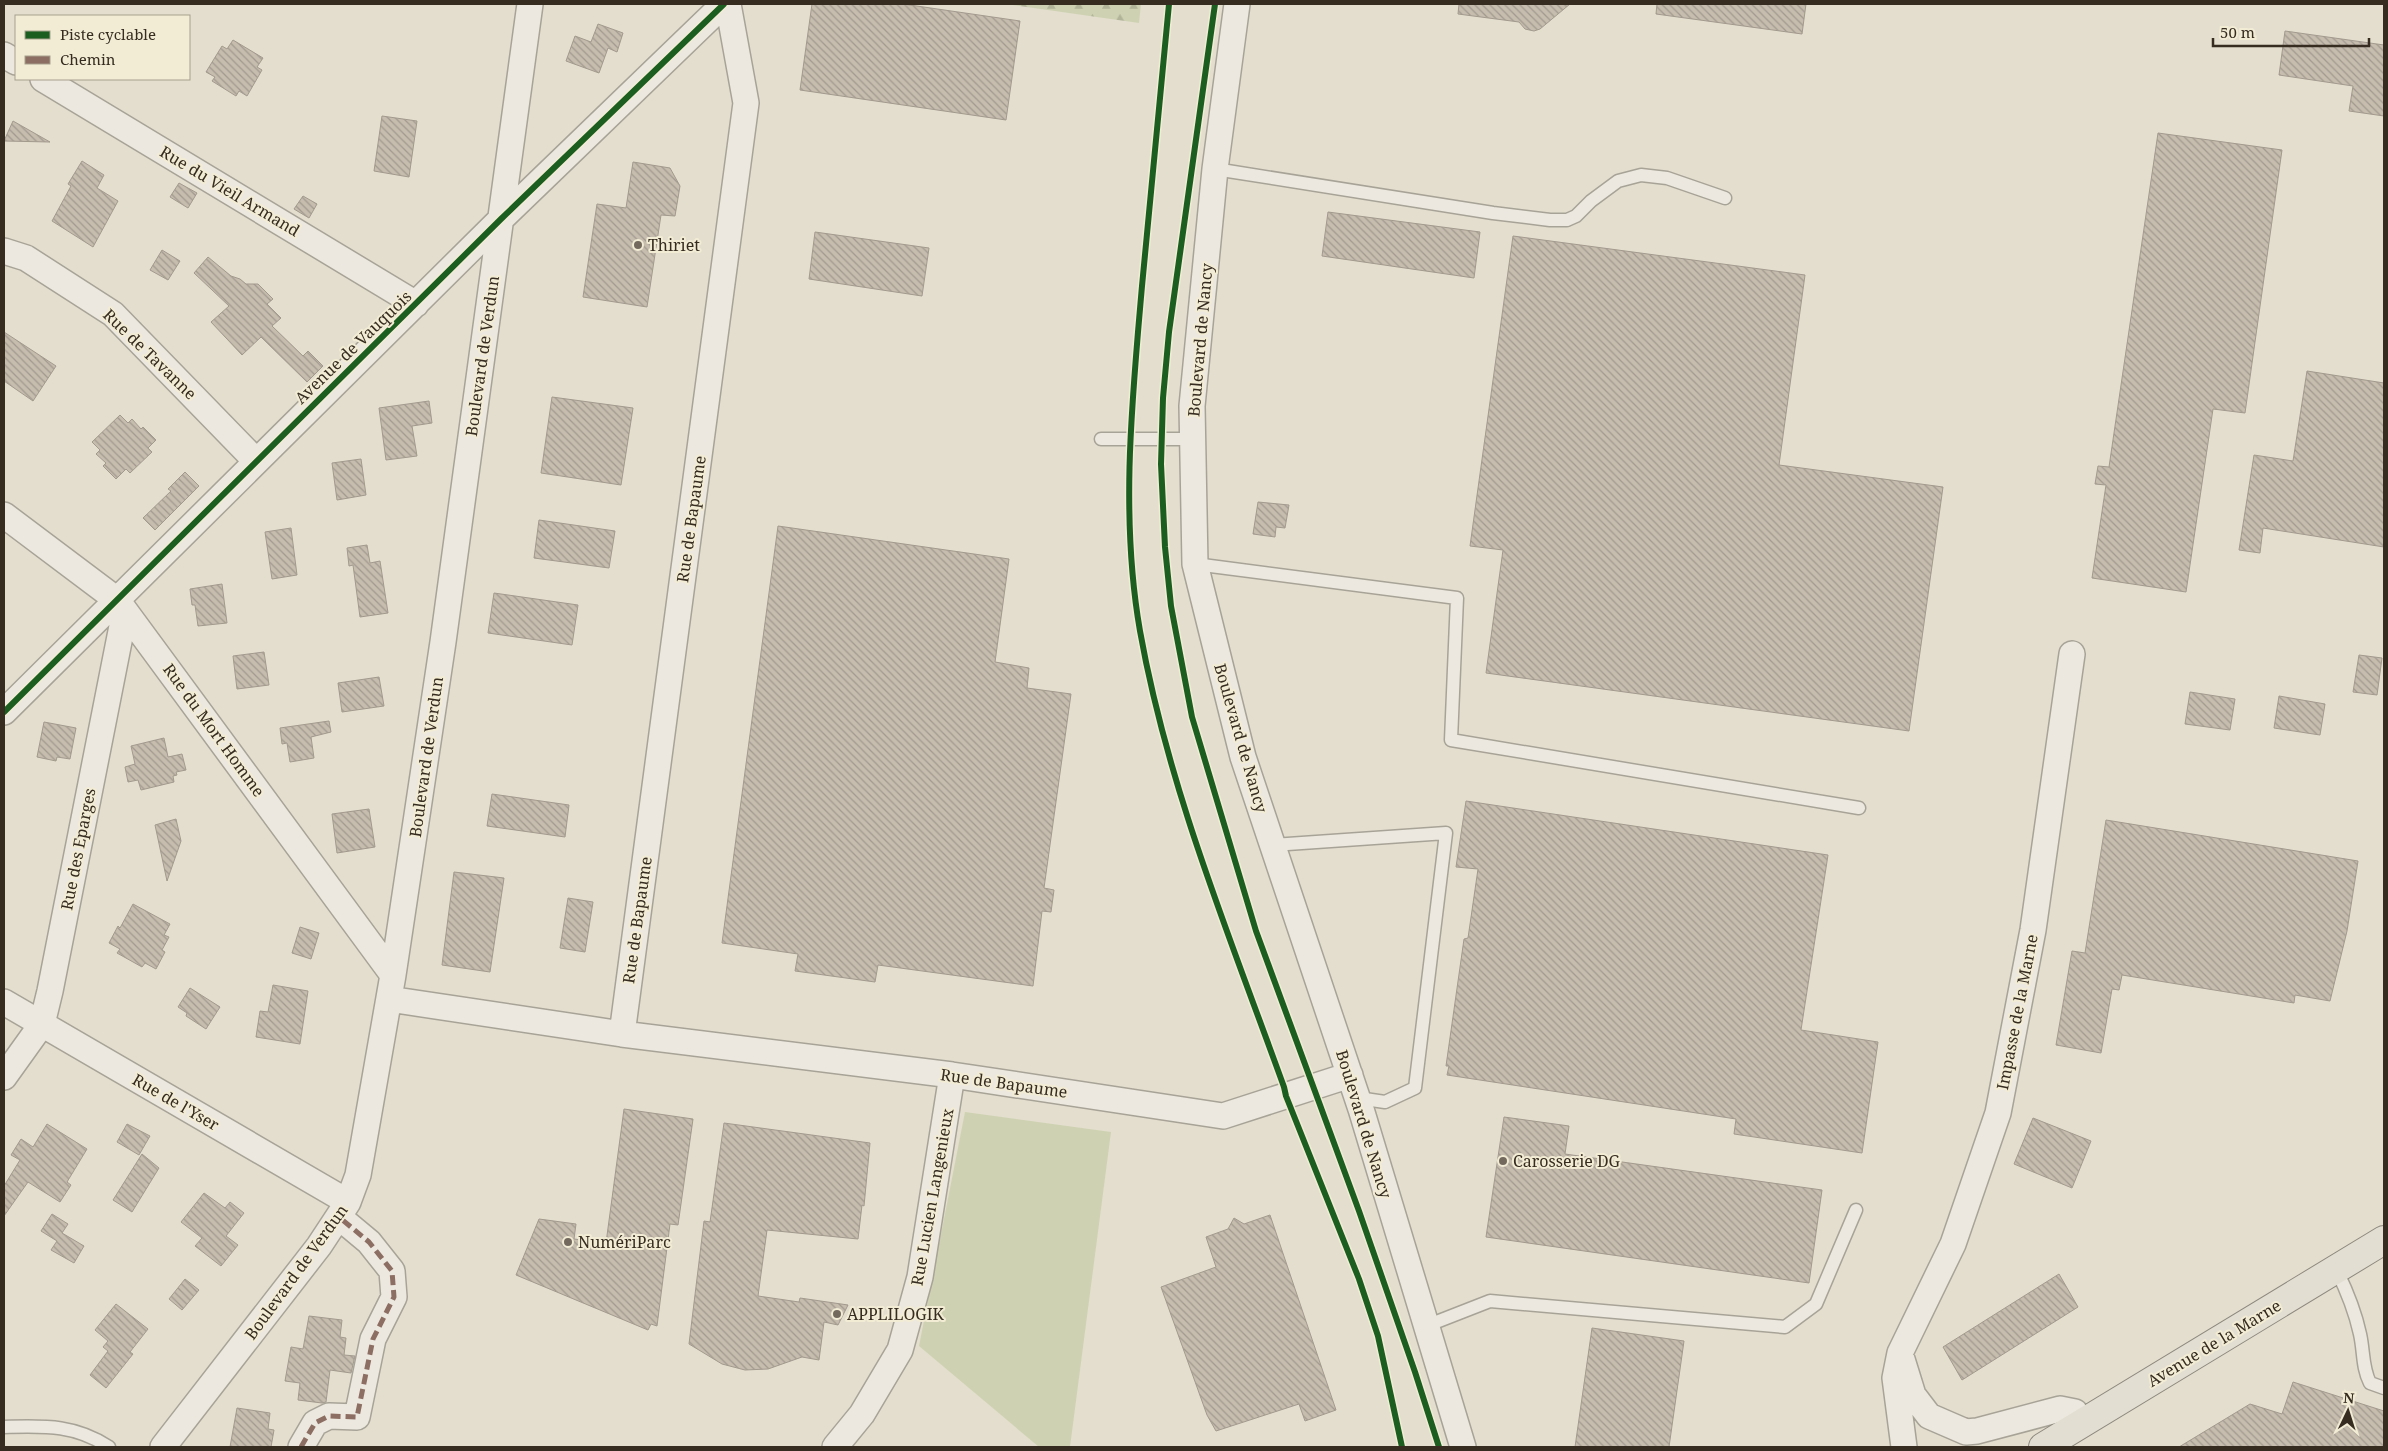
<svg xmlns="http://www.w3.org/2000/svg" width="2388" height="1451" font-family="'Noto Serif',serif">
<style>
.grass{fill:#cfd2b2}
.forest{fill:url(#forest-firs)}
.building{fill:url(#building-back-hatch);stroke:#a39a8e}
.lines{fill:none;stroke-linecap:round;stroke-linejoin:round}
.service-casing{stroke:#a8a397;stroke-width:15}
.minor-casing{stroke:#a8a397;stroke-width:28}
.primary-casing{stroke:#8e887e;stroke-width:30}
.service{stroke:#ece8df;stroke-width:12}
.minor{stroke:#ece8df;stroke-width:25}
.primary{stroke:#e2ded1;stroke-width:28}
.quiet{stroke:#8d6e63;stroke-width:5;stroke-dasharray:10 5;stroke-linecap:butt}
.cycleway-casing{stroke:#f3ecd5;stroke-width:9}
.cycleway{stroke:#1b5e20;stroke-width:6}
.poi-dot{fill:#736a5d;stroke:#f3ecd5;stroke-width:2}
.labels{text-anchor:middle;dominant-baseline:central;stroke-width:4;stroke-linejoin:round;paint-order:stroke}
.street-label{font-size:16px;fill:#362c20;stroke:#f3ecd5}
.poi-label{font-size:16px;fill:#362c20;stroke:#f3ecd5;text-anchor:start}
</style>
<defs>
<pattern id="forest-firs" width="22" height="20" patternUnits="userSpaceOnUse" patternTransform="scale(1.25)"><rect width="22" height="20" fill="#cfd2b2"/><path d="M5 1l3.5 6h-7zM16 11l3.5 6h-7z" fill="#b2b499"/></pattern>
<pattern id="building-back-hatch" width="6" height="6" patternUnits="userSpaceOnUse" patternTransform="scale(1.25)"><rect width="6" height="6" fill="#c6bdaf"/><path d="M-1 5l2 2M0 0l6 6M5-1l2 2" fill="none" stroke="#a29a8e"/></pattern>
</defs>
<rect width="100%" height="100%" fill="#e3dece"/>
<path class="grass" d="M965,1112L1111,1132L1070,1447H1039L919,1346Z"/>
<path class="forest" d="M1005,4H1141L1139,23Z"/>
<path class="building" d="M812,4H903L1020,21L1006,120L800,90Z
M1459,4H1570L1540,29L1534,31L1525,29L1519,22L1458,14Z
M1657,4H1806L1802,34L1656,14Z
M598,24L623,33L617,52L608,48L599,73L566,61L575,36L591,42Z
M2285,31L2384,45V116L2349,111L2353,86L2279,75Z
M233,40L263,58L257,67L262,70L247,96L239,91L236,96L212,81L215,77L206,72L222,46L227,49Z
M382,116L417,121L409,177L374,171Z
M13,121L50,142L4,141Z
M2158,133L2282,150L2245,413L2213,409L2186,592L2092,578L2106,485L2095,484L2098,466L2109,467Z
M82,161L104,175L97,188L118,201L93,247L52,221L71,186L68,184Z
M633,162L670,168L680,186L675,216L661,215L647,307L583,297L597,204L626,208Z
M179,183L197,193L188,208L170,197Z
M303,196L317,204L309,218L294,209Z
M1328,212L1480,232L1474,278L1322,256Z
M815,232L929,248L922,296L809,279Z
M1513,236L1805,275L1779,465L1943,487L1909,731L1486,673L1503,550L1470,546Z
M162,250L180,261L168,280L150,270Z
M208,257L231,276L240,279L246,284H258L273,299L267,304L281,318L272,326L303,356L308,351L323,366L307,382L261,337L242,355L211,322L229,306L194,273Z
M4,332L56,366L33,401L4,381Z
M2307,371L2384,383V547L2263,528L2260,553L2239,550L2254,455L2293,461Z
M552,397L633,408L621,485L541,473Z
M429,401L432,423L412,426L417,456L386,460L379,408Z
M120,415L128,423L132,419L141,429L143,427L156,440L148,448L152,452L130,473L126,469L116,479L103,466L106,463L96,454L100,450L92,442Z
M361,459L366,495L337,500L332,463Z
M185,472L199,486L155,530L143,518L171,491L168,489Z
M1258,502L1289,505L1285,528L1276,527L1275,537L1253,534Z
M539,520L615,531L609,568L534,558Z
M778,526L1009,559L995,662L1029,668L1027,688L1071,694L1044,888L1054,890L1051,912L1042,911L1033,986L878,965L875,982L795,971L798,954L722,943Z
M291,528L297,575L272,579L265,532Z
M367,545L370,563L380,561L388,613L360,617L353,565L349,566L347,548Z
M222,584L227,623L198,626L195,605H192L190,589Z
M494,593L578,605L572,645L488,633Z
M264,652L269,685L237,689L233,656Z
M2359,655L2382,658L2377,695L2353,692Z
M379,677L384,706L342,712L338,683Z
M2190,692L2235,699L2230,730L2185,724Z
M2279,696L2325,704L2320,735L2274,728Z
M329,721L331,732L311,737L314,758L290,762L287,743L282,744L280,728Z
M44,722L76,728L70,759L57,757L56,761L37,757Z
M164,738L168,757L182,754L186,770L176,772L177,775L173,776L174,782L141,790L138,780L128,782L125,767L135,764L131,746Z
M492,794L569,805L565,837L487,826Z
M1466,801L1828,855L1801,1030L1878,1042L1862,1153L1734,1134L1736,1119L1447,1075L1449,1066H1446L1464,939L1468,938L1478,869L1456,867Z
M369,809L375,847L337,853L332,814Z
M176,819L181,841L167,881L155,825Z
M2106,820L2358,861L2347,931L2330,1001L2295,995L2294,1003L2122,975L2119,990L2112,989L2101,1053L2056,1045L2072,951L2085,953Z
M454,872L504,878L490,972L442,965Z
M568,898L593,902L585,952L560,948Z
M133,904L170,924L164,935L169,937L162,950L165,952L156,969L145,963L142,967L117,953L120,949L109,943L118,926L120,928Z
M300,927L319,933L311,959L292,953Z
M273,985L308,991L300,1044L256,1037L260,1011L268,1012Z
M190,988L220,1007L206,1029L186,1016L187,1013L178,1007Z
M624,1109L693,1119L678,1225L670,1224L657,1326L651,1324L648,1330L516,1275L539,1219L576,1224L574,1239L606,1243Z
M1504,1117L1569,1126L1565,1154L1822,1190L1809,1283L1486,1237Z
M2033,1118L2091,1141L2072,1188L2014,1164Z
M724,1123L870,1143L864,1206L862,1205L858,1239L767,1230L758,1296L799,1302L800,1298L848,1305L838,1325L824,1322L819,1360L802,1357L768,1369L745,1370L722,1364L689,1344L704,1221L710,1222Z
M47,1124L87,1149L67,1182L71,1185L60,1202L28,1182L4,1216V1186L20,1160L11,1155L21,1139L33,1147Z
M127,1124L150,1136L139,1155L117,1142Z
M142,1154L159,1168L132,1212L113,1200Z
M204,1193L225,1208L230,1202L244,1213L226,1236L238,1245L221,1266L195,1246L202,1238L181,1222Z
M52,1214L68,1224L62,1233L84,1246L74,1263L51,1250L57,1241L41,1231Z
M1270,1215L1336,1410L1305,1421L1299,1404L1216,1431L1207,1415L1161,1287L1216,1267L1206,1237L1228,1229L1234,1218L1244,1224Z
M2059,1274L2078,1307L1962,1380L1943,1347Z
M185,1279L199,1290L182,1310L169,1299Z
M116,1304L148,1329L130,1352L133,1354L106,1388L90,1375L108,1351L103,1347L108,1341L95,1330Z
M309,1316L342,1320L340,1337L346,1338L344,1355L355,1356L351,1373L330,1370L326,1402L322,1403L298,1400L300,1383L285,1381L291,1347L303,1349Z
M1592,1328L1684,1341L1669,1447H1575Z
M2293,1382L2384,1411V1447H2179L2250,1404L2282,1414Z
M237,1408L270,1413L268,1429L274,1430L271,1447H230Z"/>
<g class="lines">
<defs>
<path id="service" d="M1215,169L1493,213L1550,220H1567L1576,216L1591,201L1618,181L1641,175L1667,178L1725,198
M1101,439H1193
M1195,564L1457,598L1451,740L1859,808
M1273,845L1446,833L1415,1088L1385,1102L1358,1098
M2336,1269C2347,1291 2355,1311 2360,1334C2364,1352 2362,1367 2370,1383L2384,1388
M1426,1326L1490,1301L1785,1327L1816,1304L1856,1210
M4,1427C44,1426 74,1424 109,1447"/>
<path id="minor" d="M1237,4L1215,169L1192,406L1195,564L1243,757L1361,1109L1463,1447
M4,55L16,62
M43,79L416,304
M4,251L26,258L113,314L256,461
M4,515L117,600L393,975
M4,712L501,219L724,4
M389,999L622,1034L952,1075L1223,1116L1350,1075
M4,1002L348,1202
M622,1034L746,103L728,4
M4,1077L42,1024L50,991L125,611
M1900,1353L1953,1244L1998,1113L2033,930L2072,654
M163,1447L319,1246L348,1202L358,1175L393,975L443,642L530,4
M301,1447L315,1423L329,1416L357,1417L373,1339L394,1297L392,1271L369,1242L339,1217
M835,1447L862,1414L900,1350L920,1277L952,1075
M1904,1447L1895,1378L1900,1353L1913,1395L1929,1416L1966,1432L1977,1431L2060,1409L2075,1412L2083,1423"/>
<path id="primary" d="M2043,1447L2384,1240"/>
</defs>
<use href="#service" class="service-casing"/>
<use href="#minor" class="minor-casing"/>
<use href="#primary" class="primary-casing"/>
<use href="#service" class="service"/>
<use href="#minor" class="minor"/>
<use href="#primary" class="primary"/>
<path class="quiet" d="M301,1447L315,1423L329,1416L357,1417L373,1339L394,1297L392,1271L369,1242L339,1217"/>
<defs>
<path id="cycleway" d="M1169,4C1160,98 1151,192 1142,286C1132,400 1120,517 1140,631C1168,788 1230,937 1284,1087L1286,1096L1359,1279L1378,1336L1402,1447
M1215,4L1169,332L1163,398L1161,464L1165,547L1171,606L1192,717L1256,931L1359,1211L1415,1372L1439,1447
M4,712L501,219L724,4"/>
</defs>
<use href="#cycleway" class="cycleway-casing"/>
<use href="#cycleway" class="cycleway"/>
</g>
<g class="poi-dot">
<circle cx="638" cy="245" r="5"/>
<circle cx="1503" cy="1161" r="5"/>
<circle cx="568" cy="1242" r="5"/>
<circle cx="837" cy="1314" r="5"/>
</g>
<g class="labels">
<g class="street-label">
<text transform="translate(230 191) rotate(31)">Rue du Vieil Armand</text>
<text transform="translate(1200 340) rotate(-85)">Boulevard de Nancy</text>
<text transform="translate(353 347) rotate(-44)">Avenue de Vauquois</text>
<text transform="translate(150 354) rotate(44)">Rue de Tavanne</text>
<text transform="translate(482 356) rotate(-82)">Boulevard de Verdun</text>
<text transform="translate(691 519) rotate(-82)">Rue de Bapaume</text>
<text transform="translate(214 730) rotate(54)">Rue du Mort Homme</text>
<text transform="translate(1241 738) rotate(74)">Boulevard de Nancy</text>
<text transform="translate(426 757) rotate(-82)">Boulevard de Verdun</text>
<text transform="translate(78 849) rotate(-79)">Rue des Eparges</text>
<text transform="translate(637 920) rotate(-82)">Rue de Bapaume</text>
<text transform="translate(2017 1012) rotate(-79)">Impasse de la Marne</text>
<text transform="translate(1004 1083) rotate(8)">Rue de Bapaume</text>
<text transform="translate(176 1102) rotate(30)">Rue de l'Yser</text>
<text transform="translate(1364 1124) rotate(73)">Boulevard de Nancy</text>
<text transform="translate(932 1197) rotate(-80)">Rue Lucien Langenieux</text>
<text transform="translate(296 1272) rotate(-54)">Boulevard de Verdun</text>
<text transform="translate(2214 1343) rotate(-31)">Avenue de la Marne</text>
</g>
<g class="poi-label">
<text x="648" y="245">Thiriet</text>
<text x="1513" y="1161">Carosserie DG</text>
<text x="578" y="1242">NumériParc</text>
<text x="847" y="1314">APPLILOGIK</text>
</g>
</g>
<rect width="2388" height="1451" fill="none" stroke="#362c20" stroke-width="10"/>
<rect x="15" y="15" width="175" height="65" fill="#f3ecd5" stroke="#a79f8d"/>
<rect x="25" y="31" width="25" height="8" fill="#1b5e20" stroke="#a79f8d"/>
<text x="60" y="40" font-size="15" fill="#362c20">Piste cyclable</text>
<rect x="25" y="56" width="25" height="8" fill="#8d6e63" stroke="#a79f8d"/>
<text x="60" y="65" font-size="15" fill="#362c20">Chemin</text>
<g transform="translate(2348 1411) rotate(4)" stroke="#f3ecd5" stroke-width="4" paint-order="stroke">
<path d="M0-4L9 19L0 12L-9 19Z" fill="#362c20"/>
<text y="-8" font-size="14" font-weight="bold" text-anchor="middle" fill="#362c20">N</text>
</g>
<path d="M2213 38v8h156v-8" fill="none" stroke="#362c20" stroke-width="2.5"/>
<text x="2220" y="38" font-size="15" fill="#362c20" stroke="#f3ecd5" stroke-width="4" paint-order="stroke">50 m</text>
</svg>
